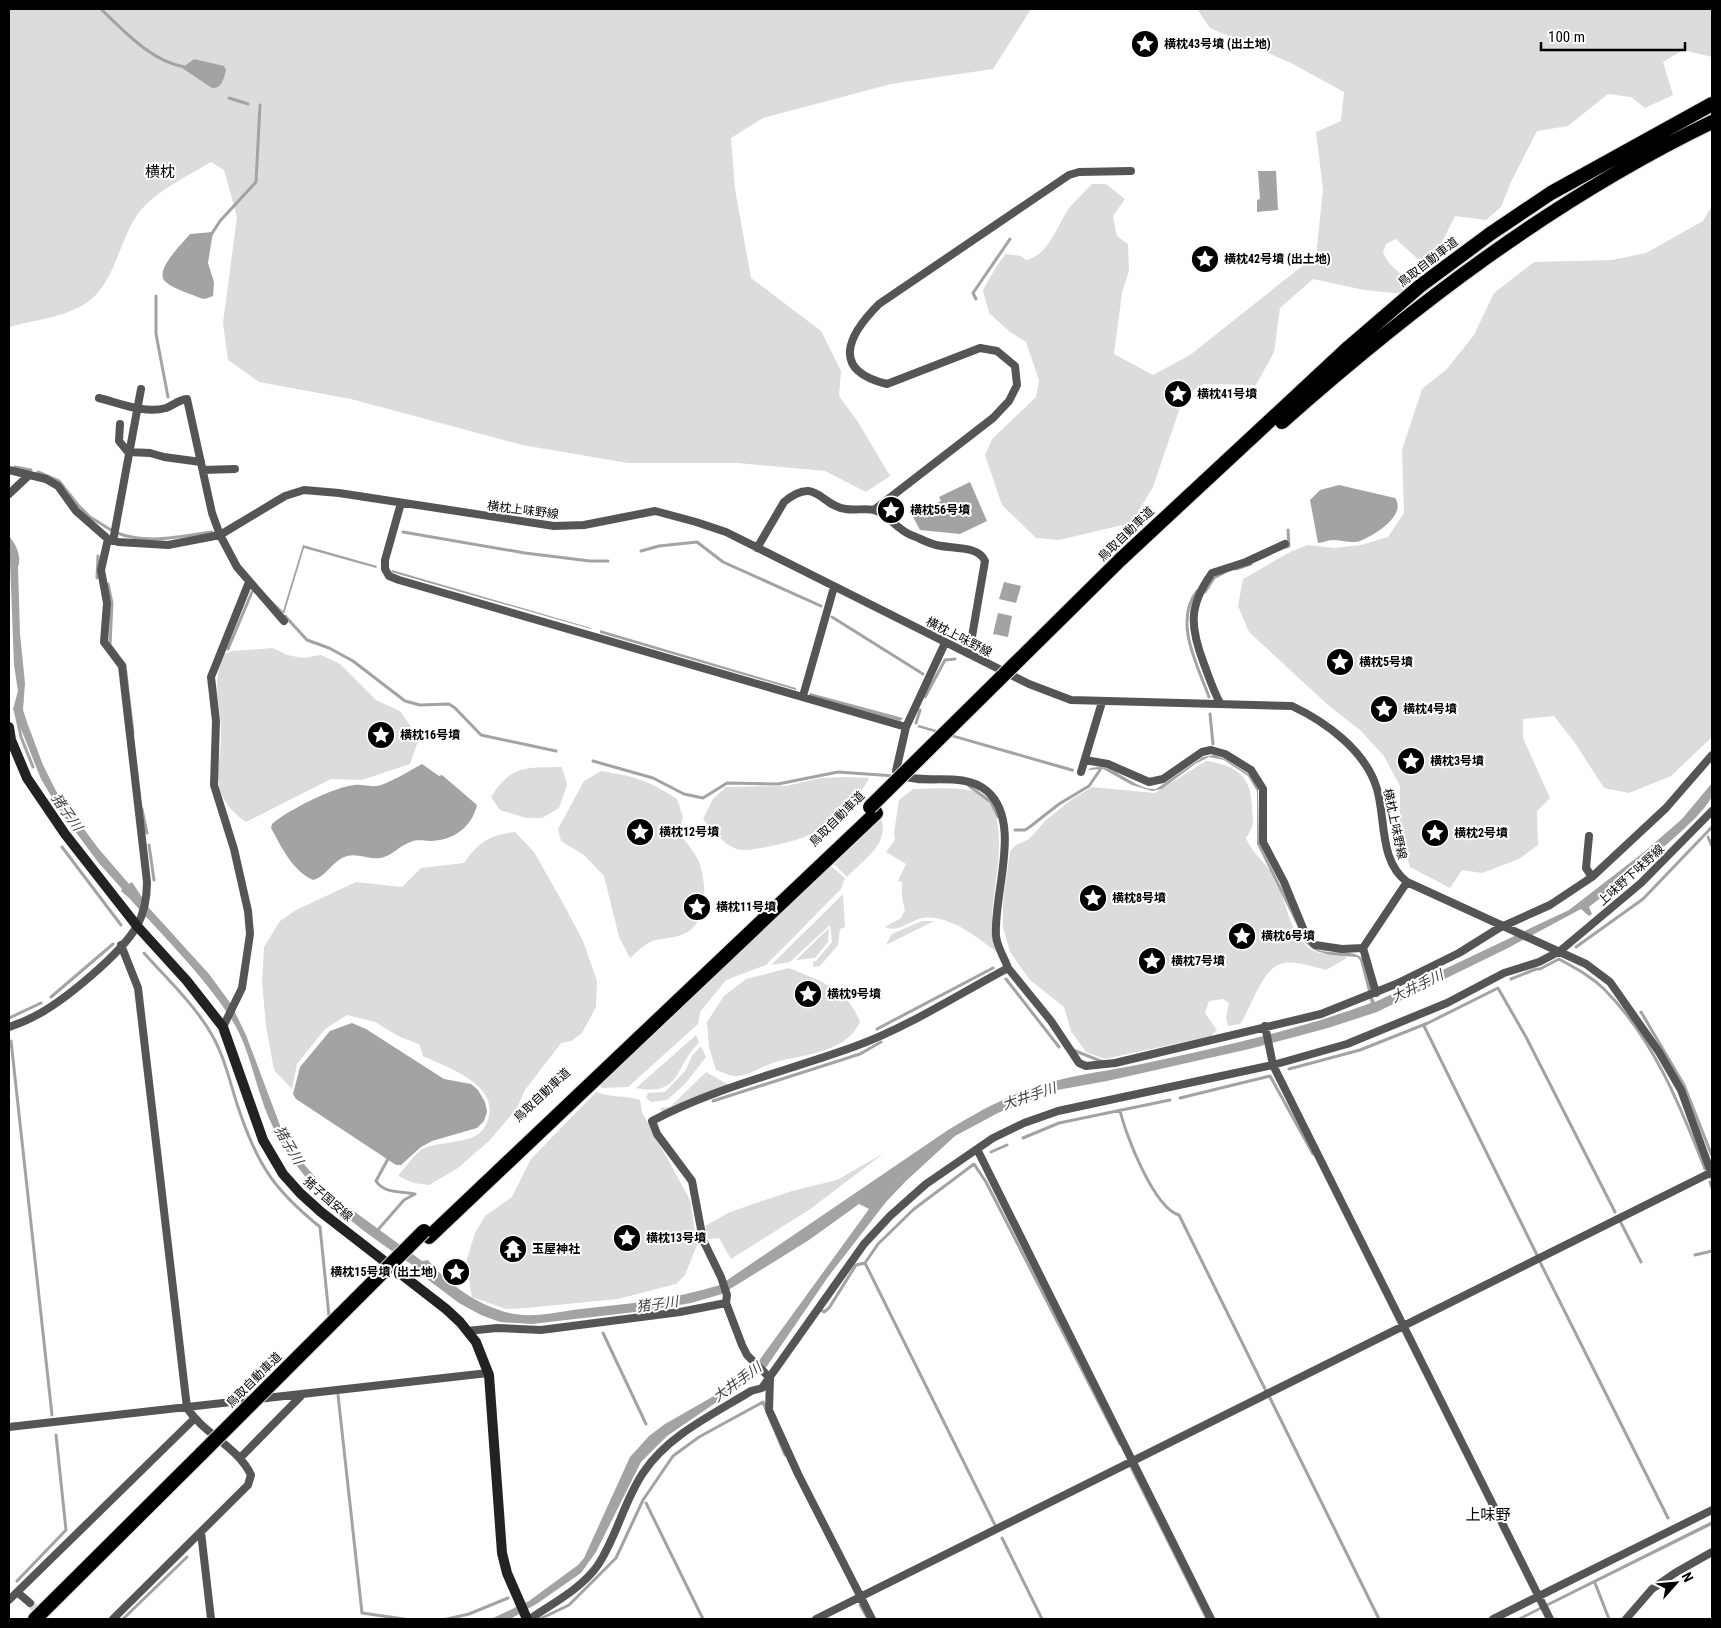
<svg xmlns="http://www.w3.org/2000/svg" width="1721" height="1628" font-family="'Roboto Condensed','Noto Sans JP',sans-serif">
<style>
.green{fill:#dcdcdc}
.water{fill:#a3a3a3}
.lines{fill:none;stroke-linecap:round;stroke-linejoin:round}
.stream{stroke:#a3a3a3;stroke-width:3}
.minor-tunnel{stroke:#d9d9d9;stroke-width:8;stroke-dasharray:8 4;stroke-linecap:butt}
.motorway-casing{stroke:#dbdbdb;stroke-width:16}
.minor{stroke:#555;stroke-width:8}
.secondary{stroke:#222;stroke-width:10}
.motorway{stroke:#000;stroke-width:14}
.motorway-bridge-casing{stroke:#dbdbdb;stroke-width:16;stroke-linecap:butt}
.motorway-bridge{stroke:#000;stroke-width:14}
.labels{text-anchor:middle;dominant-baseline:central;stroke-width:4;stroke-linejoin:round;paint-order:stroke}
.poi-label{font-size:12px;font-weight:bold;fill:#000;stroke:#fff;text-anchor:start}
.street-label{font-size:12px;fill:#000;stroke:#fff}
.water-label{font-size:14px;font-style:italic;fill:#444;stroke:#fff}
.quarter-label{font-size:15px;fill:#000;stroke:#fff}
</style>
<rect width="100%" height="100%" fill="#fff"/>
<path class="green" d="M9,9H1031L993,69L891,84L763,118L731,138L735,189L751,278L821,331L841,371L839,396L858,422L890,476L866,492L825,471L738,463H628L522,445L351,399L259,382L228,360L223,323L237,217L224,170L211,162C186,177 155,191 137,215C119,242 115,281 89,301C68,317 34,320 9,327Z
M1197,9H1712V57L1683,50L1663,62L1673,95L1645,108L1631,97L1608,94L1568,126L1537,131L1511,182L1501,207L1486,220L1455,216L1440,246L1434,269L1424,265L1396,239L1386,244L1383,252C1388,267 1400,271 1410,283L1404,294L1364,290L1313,279L1280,308L1274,352L1256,385L1204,384L1184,396L1153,487L1131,523L1059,540L1036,538L1002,505L985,455L992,439L1036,397L1039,380L1026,342L1010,332L989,313L983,291C990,277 997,264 1006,254L1021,256L1026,260C1050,255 1057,224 1070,207C1077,199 1085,191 1092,184H1106L1125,199L1113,216L1117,236L1128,244L1129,271L1122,293L1114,354L1153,375L1190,355L1316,255L1323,190L1316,132L1341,121L1344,92L1291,63L1210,28Z
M1712,206L1711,738L1671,776L1629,793L1604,788L1575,743L1554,716L1523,719V738L1550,798L1537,811L1538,845L1519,859L1482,873L1462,870L1450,888L1410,867L1403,847L1400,826V786L1384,756L1360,730L1328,705L1249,632L1238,606L1243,579L1292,551L1308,545L1334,548L1361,545L1388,537L1404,513L1402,450L1422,389L1447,369L1474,335L1494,293L1534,262L1612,260L1646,253L1703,221Z
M273,648L287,655L303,658L321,655L340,664L376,700L400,711L414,731L418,741L410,764L362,780L331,779L246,822C234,814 221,800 219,785C216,771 221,753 221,738C222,706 210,687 224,654L232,651Z
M1206,761C1237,766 1251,775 1252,808C1253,825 1255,823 1246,838C1252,853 1262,859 1271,872C1287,895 1286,929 1309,948C1320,957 1343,953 1347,958L1326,970C1313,967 1297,961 1284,963C1262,966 1252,1008 1240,1024L1228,1026L1226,1018L1229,1003L1223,999L1209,1001L1205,1013L1217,1030L1211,1036L1105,1059L1086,1052L1071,1031L1064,1007L1030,980L1010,952L1003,927V902L1010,851L1016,845L1029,839L1046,820L1071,800L1092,787L1155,793Z
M562,767L567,785L559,808L542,818H526L500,810L491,797C512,764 526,768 562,767Z
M601,771C635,776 649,781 677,799L683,817L679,833C686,842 694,851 699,862C706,882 709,917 689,931C677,939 665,937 652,941C644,944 636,953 630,958L619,937L604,876L584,855L561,841L558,829L584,781Z
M845,777L869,778C861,797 828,826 809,835C798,841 753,851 741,850C728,849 711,829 703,819L713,799L726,787L786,786L821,778Z
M913,789C930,789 964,786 978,793C1015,813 992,887 992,920C992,932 996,943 999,954C979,939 950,914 922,918C909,921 899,933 885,927L901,918L905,910L902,898V882L898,881L906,864L886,852L895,840L894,833L899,800Z
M881,819C890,844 863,860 847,877L834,864Z
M515,832L534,852L564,905L583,941L597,981L596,1007L582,1033L571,1041L561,1043L525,1090L517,1108L490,1140L458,1168L429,1185L413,1183L398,1176C405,1168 413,1156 421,1150C432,1142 462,1144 477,1135C484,1131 487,1123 489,1116C496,1083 446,1067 423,1056L419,1044L400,1037L375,1022L347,1015L325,1029L297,1064L292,1089L274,1070L266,1026L262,981L264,947L280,921L296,910L356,882L402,887L421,868L464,863C479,842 489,835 515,832Z
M831,866L845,878L841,889L766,965L726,980L700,1012L698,1024L628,1087L602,1088L598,1083Z
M843,894L845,927L840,929L838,945L820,966L813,967V962L816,961L832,942L830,925L790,962L771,965Z
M922,921H934L886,945L892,934Z
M829,928L828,942L815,958L796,960Z
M789,968C820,981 847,988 860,1022C847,1052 803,1055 775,1062C763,1066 750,1075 738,1076C732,1077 722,1072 716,1070L709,1047L707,1022L724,996L746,979Z
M696,1035L699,1043C674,1066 682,1097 636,1088Z
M701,1046L706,1057L685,1084L667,1100L651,1102L646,1098L648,1093L665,1092L685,1071L692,1056Z
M706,1072L729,1085L662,1113L660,1108L670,1107Z
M596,1092C611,1098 625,1095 640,1100L642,1112L690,1200L697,1245L685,1275L676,1284L618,1299L526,1308L506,1309L472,1297L466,1262L475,1233L485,1216L512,1197L531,1159Z
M884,1153L809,1210L731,1259L719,1238L708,1239L705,1226L728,1213L750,1205L792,1191L837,1180Z"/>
<path class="water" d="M194,59L224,66L226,70C224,78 222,89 212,88L182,68Z
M1258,171H1276L1278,210L1257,212V200L1260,199Z
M213,232L208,263L214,282L213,296L205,299L200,298C189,293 176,290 167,283C151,273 182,244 190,234Z
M970,482L987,521L960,534L920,530L912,515L941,501L939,497Z
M1339,485L1395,498C1407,515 1375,535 1360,541C1352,544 1341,540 1333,540C1327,540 1323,543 1318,543L1310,500L1320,490Z
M9,536C16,544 22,557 18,567L20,634L25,683L23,710L28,725L43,765L56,791L98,848L129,884L132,882L149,908L209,974L231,1004L246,1035L281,1128L295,1152L298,1151L296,1155L329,1193L422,1261L428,1260C447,1283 473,1302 502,1311C527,1320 556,1312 581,1309C628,1304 675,1299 720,1285L948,1130C974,1114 1001,1099 1029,1089C1064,1076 1101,1072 1137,1065C1215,1048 1295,1031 1371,1003L1369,997L1372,996L1375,1002L1569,910L1644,852L1682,819L1712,783C1712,787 1713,792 1712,795C1707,817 1611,890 1589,907L1592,914L1589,916L1581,909L1506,949L1377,1012L1328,1028L1249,1049L1107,1081L1052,1091L998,1113L955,1136L906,1181L886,1202L828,1277L765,1369L667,1436L641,1462L596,1552L581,1573L538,1603L512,1618L491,1619L529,1601L578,1565L584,1558L630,1457L649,1436L665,1424L726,1389L753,1369L869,1209L859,1204L809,1240L722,1294L691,1303L644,1311L532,1324L500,1322L481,1315L459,1303L419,1273L417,1268C356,1227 297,1186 268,1116C255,1085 250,1049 232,1020C204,976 164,937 129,898L121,891L122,889L98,862L60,811L41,779L13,709L18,691L14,665Z
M303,545L377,566L376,568L304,548L284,614L253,583L283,611Z
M392,570L591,628V629L391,572Z
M1004,582L1021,586L1016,603L999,599Z
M998,613L1012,616L1008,637L993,634Z
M600,630L796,688V690L600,633Z
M810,693L903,718L900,721L809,695Z
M919,725L1074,769L1073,772L917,727Z
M1214,755L1225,759L1250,775L1258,787L1259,843L1311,946C1326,958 1352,946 1364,960C1370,967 1372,982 1374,991H1368L1360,960L1357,957C1339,955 1317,957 1305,942L1257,844V791L1248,776L1224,760L1209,757L1195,764L1162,789L1152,791L1132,785L1103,769L1087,770C1111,757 1132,791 1156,789L1203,757Z
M422,764L439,776L442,775L477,805C472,827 453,841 430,841C423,841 417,839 411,842C400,845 392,856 381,858C370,860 358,853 347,856C333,860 326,877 313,880C292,870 282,848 271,828L272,824C286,811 336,786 355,785C364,784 372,788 381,785C395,780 409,771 422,764Z
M352,1023L366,1029L444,1079L471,1084L478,1090L485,1102L487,1112L484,1121L477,1128L432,1141L421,1147L401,1165H396L296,1099L293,1094L300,1067L330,1031Z
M1712,1521V1525L1522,1619H1516Z"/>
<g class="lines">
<path class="stream" d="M101,9C124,31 152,62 185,67
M229,98L248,104
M211,235L220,221L256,182L260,105
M156,296V334L168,397
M976,299L973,293L1010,239
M15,467L31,470
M38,472L59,481L78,505
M79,506L90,517L111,530
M403,532L525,553L590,561H608
M117,533C149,545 180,536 212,532
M1286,547L1289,546L1288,530
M641,551L659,546L697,542L723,562L821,606
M1236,569L1251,564
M97,578L98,556
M108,584L112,603L110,645L125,665L133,733
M1197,591C1173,622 1198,666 1209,697
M1205,592L1214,578L1225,572
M285,616L307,640L329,648L353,661L405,701L420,705L449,704L455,708L481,735L556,751
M832,617L923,674
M228,649L252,592
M925,697L945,660L955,659
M15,709L21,737L33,767
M1210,714L1213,744
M916,723L920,710
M593,761L653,778L684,794L703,798L727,783L778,784L838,772L895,776
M918,782H936
M969,786L991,802L998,817
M142,809L147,833
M1015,830H1025L1031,826L1059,804L1089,786L1100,770
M1708,837L1712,846
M149,845L154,880
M62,847L121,925
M1576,947L1643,899L1712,827
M144,953C167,979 195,1005 212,1035C225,1058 230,1083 238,1107C257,1164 273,1189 320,1227L329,1316
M1006,979L1059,1047
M1511,979L1536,969H1540L1559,959C1575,968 1591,976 1604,989C1653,1038 1680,1105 1705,1169
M51,997L113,944
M1641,1012L1684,1085L1712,1156
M9,1018L41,1003
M1424,1026L1537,1255
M877,1029L993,968
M11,1041L52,1415
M1073,1050L1103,1062
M1289,1069L1360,1050L1428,1023L1498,988L1526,1037L1615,1212
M1180,1098L1270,1076L1313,1154
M713,1101L860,1054L881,1042
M1120,1110C1125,1134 1154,1208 1179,1215L1266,1391
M1023,1138L1059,1123L1170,1100
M991,1152L1007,1145
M1710,1182L1712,1188
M1620,1221L1641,1262
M376,1232L404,1200L415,1194C402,1191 384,1194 376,1181L389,1157
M1695,1255L1712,1251
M1540,1262L1668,1518
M865,1263L995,1525
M821,1310L824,1312L829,1308L856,1265L865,1263L878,1244L914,1209L974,1164L986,1182L1120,1444
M603,1333L646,1424
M338,1395L362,1613L404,1619
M1270,1398L1379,1619
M1131,1467L1207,1619
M646,1503L703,1619
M1002,1538L1042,1619
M17,1581L66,1530L56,1435
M1595,1583L1609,1619
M860,1605L868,1619
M123,1619L187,1557
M447,1619L469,1614L508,1598
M540,1619L569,1605L616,1558L643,1500L673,1456L699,1437L763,1402L785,1455"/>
<path class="minor-tunnel" d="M30,1603L45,1619"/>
<defs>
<path id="motorway" d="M1282,422C1413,306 1553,199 1712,122
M1121,559L1349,347L1420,286L1490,234L1551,193L1712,104
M429,1237L876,813
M35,1619L202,1453"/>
</defs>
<use href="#motorway" class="motorway-casing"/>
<path class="minor" d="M99,398C119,403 145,414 166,408C174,405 178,400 187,399L212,513L220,535L237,567L284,621
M120,424L119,441L128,452L150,453L164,457L201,462
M9,470L46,479L58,486L76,511L108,539L118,542L168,545L220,535L285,496L304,490L339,493L554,526L584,525L655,511L696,522L726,532L1029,684L1071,700L1292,706C1326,722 1366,751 1377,789C1386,820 1379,861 1407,882L1586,964L1610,982L1659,1052L1681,1090L1712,1175
M203,470L235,469
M9,494L28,476
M401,503L385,560V569L389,576L399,580L906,727
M874,510L993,418L1009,401L1017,385L1015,366L997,351L980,348L887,384C830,370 848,335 879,304L1069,175L1079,172L1131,171
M113,541L141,389
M757,548L784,502C817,475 820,506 846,509C855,511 868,507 877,511C889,516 898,530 911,535C919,538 928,543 936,545C951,549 978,545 985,561L969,654
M803,696L834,587
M1220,703C1213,690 1209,677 1204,664C1190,627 1188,606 1212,573L1246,562L1285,544
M1085,760L1108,764L1149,782L1163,779L1202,752L1211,750L1225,754L1251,770L1263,789V842L1284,882L1305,933L1315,945L1342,949L1363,948L1376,993
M1081,772L1102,702
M1589,836L1586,868L1592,877
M1363,948L1407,882
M1008,968L1051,1021L1079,1063L1086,1066L1115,1063L1321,1014L1396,984L1459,953L1499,928L1550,905L1592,877L1666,808L1712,755
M1265,1026L1273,1065L1550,1619
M9,1027C17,1024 26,1021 33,1017C62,1003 121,954 137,926C144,913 147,897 147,882L122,666L104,642L107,603L101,570L108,539
M223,1027L242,988L250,934L248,911L234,849L214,785L216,721L211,677L249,582
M977,1149L1211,1619
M467,1331L497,1328L541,1330L680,1312L726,1303
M9,1427L488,1373
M240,1458L302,1395
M201,1532L211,1619
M17,1592L30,1603
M9,1600L194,1419
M113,1619L248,1485L251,1475C238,1447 204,1434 187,1408L138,988L121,945
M530,1619C553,1603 581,1589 598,1565C617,1536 624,1501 643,1473C668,1435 714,1414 751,1391L762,1388L864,1244L890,1216L926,1184L993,1138L1024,1123L1058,1111L1273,1065L1347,1044L1447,1003L1504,973L1539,962L1560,951L1641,883L1712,811
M816,1619L1712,1172
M872,1619L798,1474L769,1410L770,1378L747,1355L742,1345L726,1303L727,1295L721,1277L703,1240L692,1181L657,1134L652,1121C716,1087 788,1071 856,1046C908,1027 959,994 1008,968C1005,959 997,947 996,936C993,894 1023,822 987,791C960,768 915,789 896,771L906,727L945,643
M1493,1619L1712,1510
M1626,1619L1652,1589L1675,1573L1712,1552"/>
<path class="secondary" d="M9,727L11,740L27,778L65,834L137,926L187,981L223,1027L263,1140L283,1174L300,1193L321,1212L446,1309L460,1322L476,1342L489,1375L502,1553L507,1573L527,1619"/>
<use href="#motorway" class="motorway"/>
<defs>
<path id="motorway-bridge" d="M870,807L1121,559
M202,1453L424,1231"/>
</defs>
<use href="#motorway-bridge" class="motorway-bridge-casing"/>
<use href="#motorway-bridge" class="motorway-bridge"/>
</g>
<defs>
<symbol id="sight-disc" viewBox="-11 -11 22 22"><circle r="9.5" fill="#000" stroke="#fff"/><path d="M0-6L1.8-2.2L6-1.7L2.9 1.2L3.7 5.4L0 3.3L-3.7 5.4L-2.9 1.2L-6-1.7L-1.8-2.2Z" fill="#fff"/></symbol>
<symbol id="temple-disc" viewBox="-11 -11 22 22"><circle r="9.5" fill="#000" stroke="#fff"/><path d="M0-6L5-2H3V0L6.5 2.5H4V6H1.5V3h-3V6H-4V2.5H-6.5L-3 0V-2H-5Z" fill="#fff"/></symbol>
</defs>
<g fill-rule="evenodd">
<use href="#sight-disc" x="1129" y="28" width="32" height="32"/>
<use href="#sight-disc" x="1189" y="243" width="32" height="32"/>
<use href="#sight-disc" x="1162" y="378" width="32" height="32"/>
<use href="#sight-disc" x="875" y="494" width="32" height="32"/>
<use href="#sight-disc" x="1324" y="646" width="32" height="32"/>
<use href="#sight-disc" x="1368" y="693" width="32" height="32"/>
<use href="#sight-disc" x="365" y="719" width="32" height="32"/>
<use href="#sight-disc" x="1395" y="745" width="32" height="32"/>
<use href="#sight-disc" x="624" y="816" width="32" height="32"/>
<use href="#sight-disc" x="1419" y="817" width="32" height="32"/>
<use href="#sight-disc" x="1077" y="882" width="32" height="32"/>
<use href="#sight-disc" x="681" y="891" width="32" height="32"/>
<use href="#sight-disc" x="1226" y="920" width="32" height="32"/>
<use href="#sight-disc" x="1136" y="945" width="32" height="32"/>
<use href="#sight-disc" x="792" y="978" width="32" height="32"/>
<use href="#sight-disc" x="611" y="1222" width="32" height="32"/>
<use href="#temple-disc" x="497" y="1233" width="32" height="32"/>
<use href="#sight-disc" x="440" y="1256" width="32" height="32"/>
</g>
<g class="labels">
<g class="poi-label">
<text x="1164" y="44">横枕43号墳 (出土地)</text>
<text x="1224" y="259">横枕42号墳 (出土地)</text>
<text x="1197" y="394">横枕41号墳</text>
<text x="910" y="510">横枕56号墳</text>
<text x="1359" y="662">横枕5号墳</text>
<text x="1403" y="709">横枕4号墳</text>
<text x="400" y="735">横枕16号墳</text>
<text x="1430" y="761">横枕3号墳</text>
<text x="659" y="832">横枕12号墳</text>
<text x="1454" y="833">横枕2号墳</text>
<text x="1112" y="898">横枕8号墳</text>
<text x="716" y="907">横枕11号墳</text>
<text x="1261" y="936">横枕6号墳</text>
<text x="1171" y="961">横枕7号墳</text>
<text x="827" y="994">横枕9号墳</text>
<text x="646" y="1238">横枕13号墳</text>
<text x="532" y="1249">玉屋神社</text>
<text x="437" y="1272" text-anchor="end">横枕15号墳 (出土地)</text>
</g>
<g class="street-label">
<text transform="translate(1428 262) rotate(-38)">鳥取自動車道</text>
<text transform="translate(523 510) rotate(7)">横枕上味野線</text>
<text transform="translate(1126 534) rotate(-44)">鳥取自動車道</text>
<text transform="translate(959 637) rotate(27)">横枕上味野線</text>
<text transform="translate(837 819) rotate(-45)">鳥取自動車道</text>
<text transform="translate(1395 824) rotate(78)">横枕上味野線</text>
<text transform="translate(1631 875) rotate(-42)">上味野下味野線</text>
<text transform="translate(542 1095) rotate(-43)">鳥取自動車道</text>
<text transform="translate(328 1199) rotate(41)">猪子国安線</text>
<text transform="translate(254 1380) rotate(-45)">鳥取自動車道</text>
</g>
<g class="water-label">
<text transform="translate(67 812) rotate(55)">猪子川</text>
<text transform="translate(1417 986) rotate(-26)">大井手川</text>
<text transform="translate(1029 1096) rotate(-19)">大井手川</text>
<text transform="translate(289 1145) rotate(59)">猪子川</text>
<text transform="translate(657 1304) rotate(-8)">猪子川</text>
<text transform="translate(737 1382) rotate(-36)">大井手川</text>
</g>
<g class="quarter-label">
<text x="160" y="172">横枕</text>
<text x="1488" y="1515">上味野</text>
</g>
</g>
<rect width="1721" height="1628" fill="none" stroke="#000000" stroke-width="20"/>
<g transform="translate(1676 1583) rotate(63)" stroke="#ffffff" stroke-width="4" paint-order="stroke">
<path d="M0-4L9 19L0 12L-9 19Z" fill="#000000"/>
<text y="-8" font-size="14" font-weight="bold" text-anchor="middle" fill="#000000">N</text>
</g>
<path d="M1541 42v8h144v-8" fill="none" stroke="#000000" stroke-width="2.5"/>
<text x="1548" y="42" font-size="15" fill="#000000" stroke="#ffffff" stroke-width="4" paint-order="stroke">100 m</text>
</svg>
